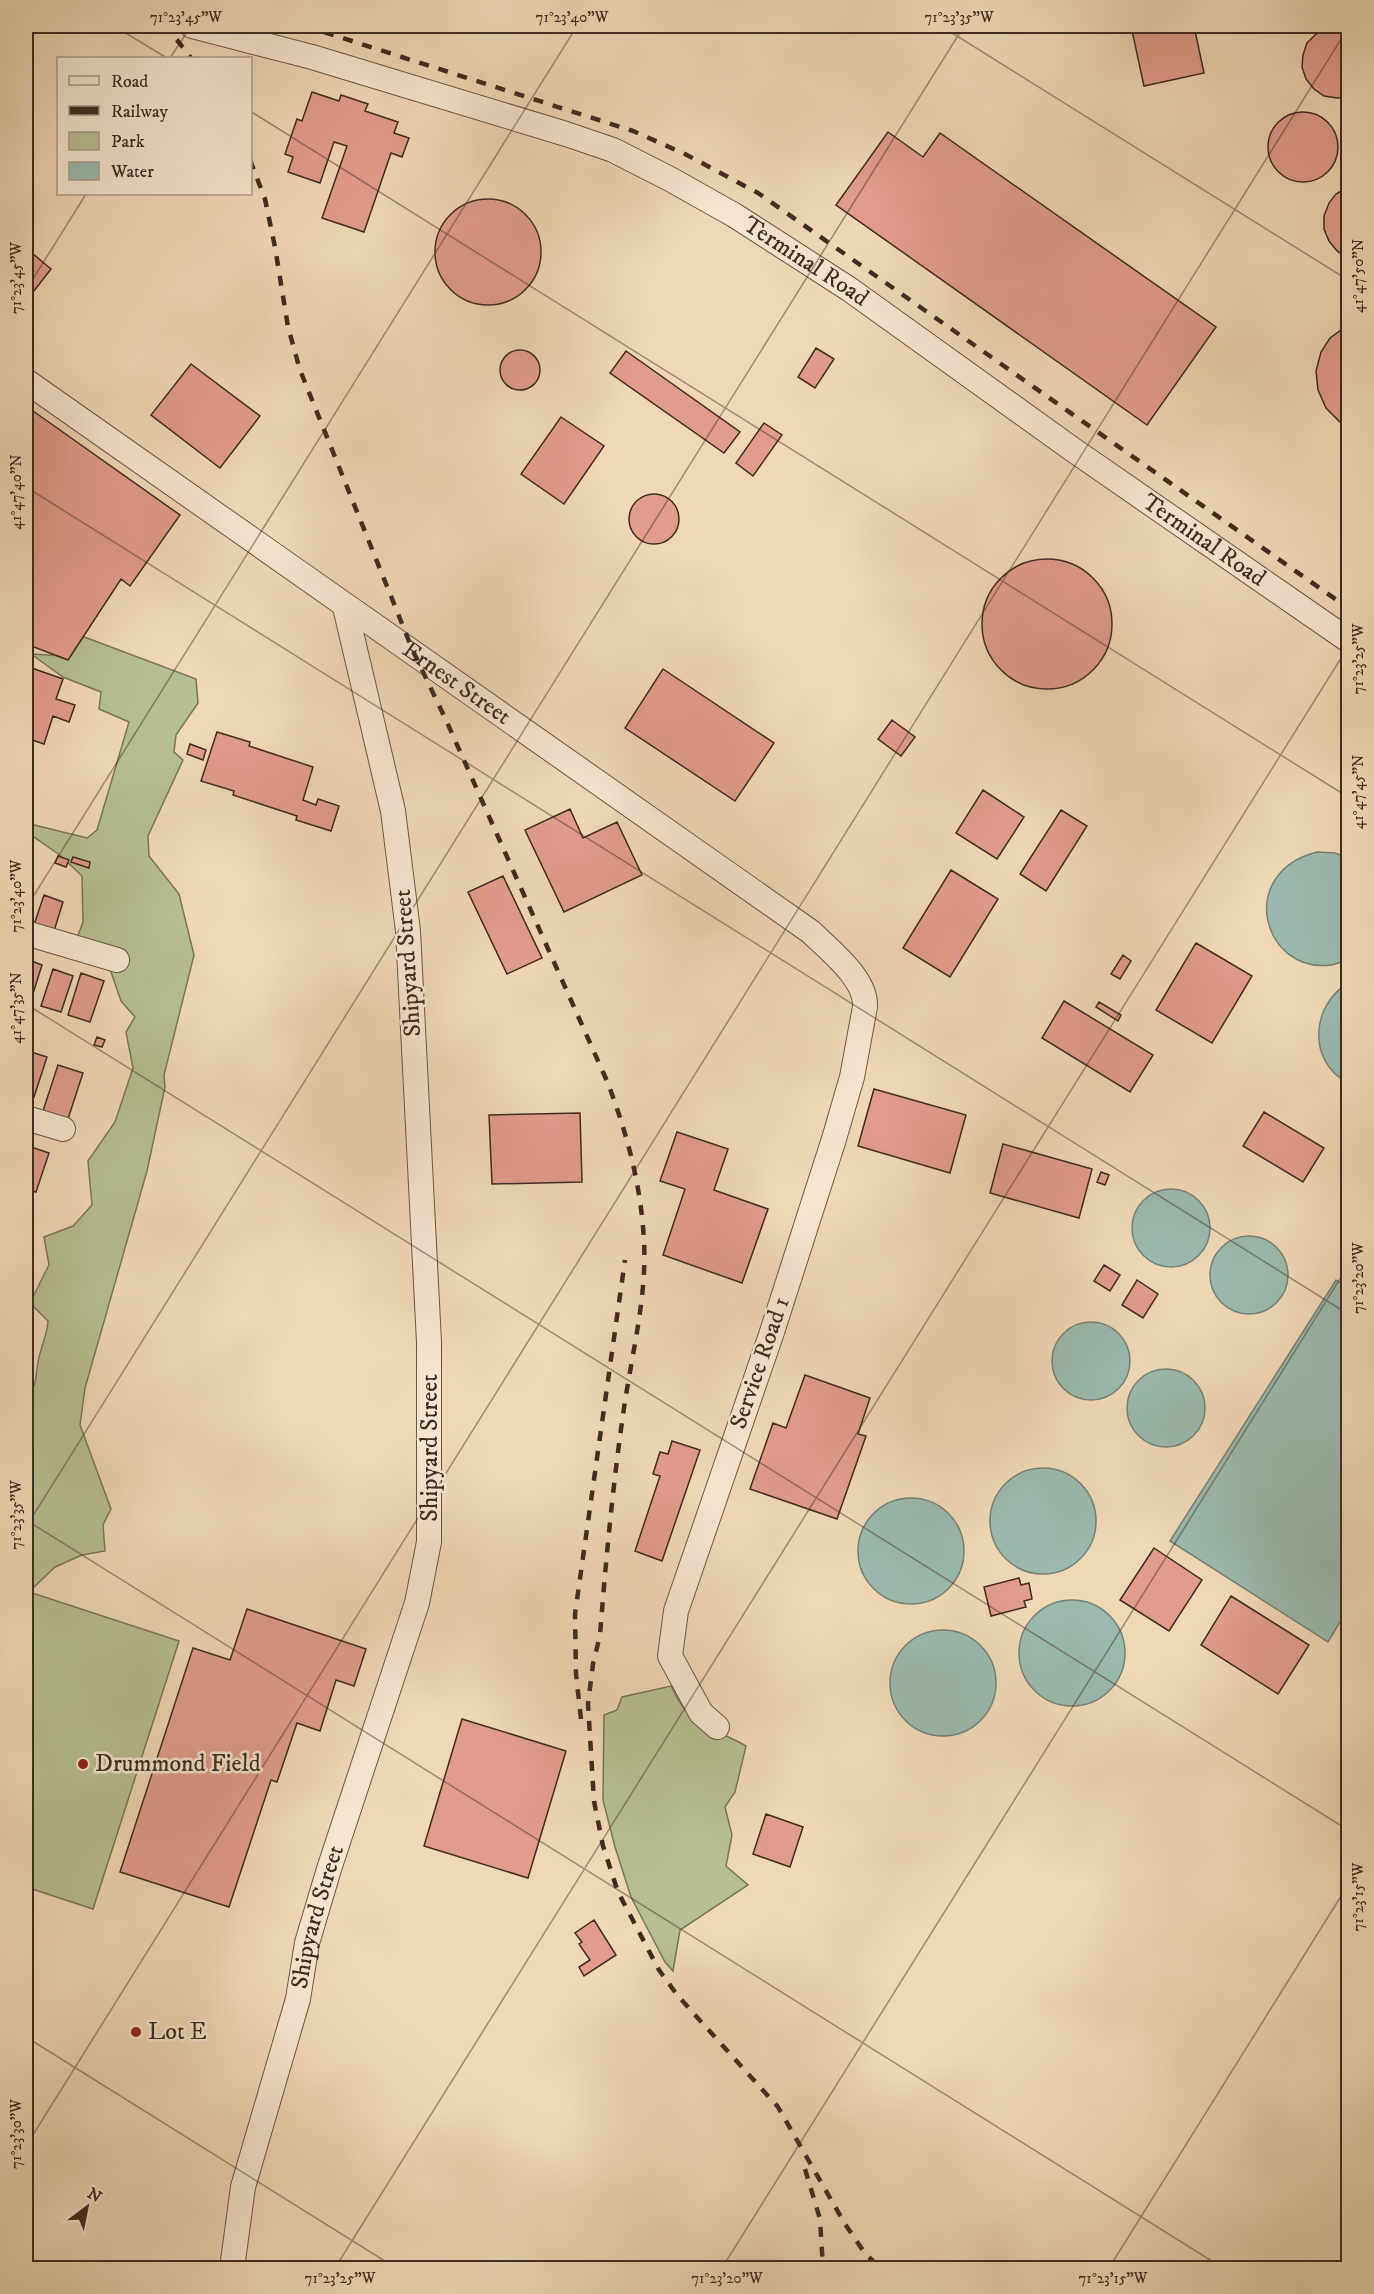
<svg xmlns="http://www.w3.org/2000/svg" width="1374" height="2294" font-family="'IM FELL DW Pica',serif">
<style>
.green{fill:#b6bf91;stroke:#7a7559;stroke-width:1.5}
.water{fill:#9abaae;stroke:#758176;stroke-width:1.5}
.building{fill:#e29c8c;stroke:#3e2b21;stroke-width:1.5}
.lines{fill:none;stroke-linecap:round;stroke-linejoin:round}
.minor-casing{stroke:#6a5646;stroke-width:26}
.minor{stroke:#f5e6d0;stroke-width:24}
.rail{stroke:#3e2b21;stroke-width:4.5;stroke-dasharray:10 10;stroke-linecap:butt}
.ticks{fill:none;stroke:#3e2b21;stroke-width:1.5;stroke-opacity:0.45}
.poi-dot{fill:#8f2418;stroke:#f5e6d0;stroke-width:2}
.labels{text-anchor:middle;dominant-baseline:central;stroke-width:5;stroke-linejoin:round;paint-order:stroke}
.street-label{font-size:24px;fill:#3e2b21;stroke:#f5e6d0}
.poi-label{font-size:24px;fill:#3e2b21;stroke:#f5e6d0;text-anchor:start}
.neatline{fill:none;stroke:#3e2b21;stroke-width:2}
.ticks-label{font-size:15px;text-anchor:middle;fill:#3e2b21}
</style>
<rect width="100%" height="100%" fill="#f0d8b6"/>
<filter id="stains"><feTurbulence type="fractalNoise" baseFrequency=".00333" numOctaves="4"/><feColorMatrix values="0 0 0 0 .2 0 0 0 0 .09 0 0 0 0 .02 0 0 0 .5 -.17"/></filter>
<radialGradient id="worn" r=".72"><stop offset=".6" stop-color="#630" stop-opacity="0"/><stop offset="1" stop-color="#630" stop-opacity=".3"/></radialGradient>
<path class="green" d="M79,635L196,679L198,703L176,735L174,752L183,760L148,836L149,856L179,894L194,955L164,1075L165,1087L147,1171L85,1388L80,1425L111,1509L103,1525L105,1551L82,1555L55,1567L29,1592L179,1641L93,1909L26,1887V1402C40,1381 34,1371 41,1350C44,1339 47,1334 48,1321L30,1303L49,1265L44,1237L73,1226L92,1205L88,1161L115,1122L133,1068L126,1032L135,1017L121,1001L110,969L71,954L83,922L82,876L61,856L31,835L26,833V823L87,838L97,830L129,722L99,709L101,692L63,677L31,654L63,656Z
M671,1686C692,1731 707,1724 746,1746L735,1792L725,1807L732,1835L726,1866L748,1885L680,1930L673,1971L665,1962L631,1897L615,1847L603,1800L604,1715L617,1710L622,1697Z"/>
<path class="water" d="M1317,852L1335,853L1348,858V960C1343,961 1337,964 1331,965C1263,974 1235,873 1317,852Z
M1348,983V1083C1307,1061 1311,1006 1348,983Z
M1132 1228a39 39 0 1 1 78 0a39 39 0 1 1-78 0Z
M1210 1275a39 39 0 1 1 78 0a39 39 0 1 1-78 0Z
M1336,1280L1348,1288V1609L1328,1642L1170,1541Z
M1052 1361a39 39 0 1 1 78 0a39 39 0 1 1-78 0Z
M1127 1408a39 39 0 1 1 78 0a39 39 0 1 1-78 0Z
M990 1521a53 53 0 1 1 106 0a53 53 0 1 1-106 0Z
M858 1551a53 53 0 1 1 106 0a53 53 0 1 1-106 0Z
M1019 1653a53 53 0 1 1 106 0a53 53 0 1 1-106 0Z
M890 1683a53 53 0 1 1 106 0a53 53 0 1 1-106 0Z"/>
<path class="building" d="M1131,26H1194L1204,73L1144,86Z
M1335,26L1348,28V97L1337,98L1324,96L1314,89L1306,79L1302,67L1303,55L1307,43L1315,35L1324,29Z
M312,92L339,101L341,95L368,104L365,111L398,122L394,133L409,138L402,157L391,153L364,232L322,218L347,146L334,142L320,183L288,172L293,157L285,154L297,119L302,121Z
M1268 147a35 35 0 1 1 70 0a35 35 0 1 1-70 0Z
M888,132L923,157L940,133L1216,327L1147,425L836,205Z
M1348,187V258L1337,251L1329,241L1324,229V216L1329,203L1336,194Z
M435 252a53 53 0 1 1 106 0a53 53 0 1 1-106 0Z
M26,248L51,269L26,301Z
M1348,325V425L1340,422L1326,408L1318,390L1316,371L1321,352L1330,338Z
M816,348L834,359L815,388L798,377Z
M500 370a20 20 0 1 1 40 0a20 20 0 1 1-40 0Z
M626,351L740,432L724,453L610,373Z
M191,364L260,416L220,468L151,415Z
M26,406L180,515L130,586L121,579L68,660L26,644Z
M561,417L604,446L564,504L521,474Z
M764,423L782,435L753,476L736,463Z
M629 519a25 25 0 1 1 50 0a25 25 0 1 1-50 0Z
M982 624a65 65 0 1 1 130 0a65 65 0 1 1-130 0Z
M26,666L63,679L56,699L75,705L69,722L53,716L44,744L26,738Z
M663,669L774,743L735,801L625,728Z
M892,720L915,737L901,756L878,739Z
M217,732L250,742L249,746L313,767L303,800L316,805L318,799L339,806L331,831L296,820L297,816L233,795L234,791L201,781Z
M190,744L206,750L203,760L187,754Z
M983,790L1024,817L997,859L956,833Z
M570,809L583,838L617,822L642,875L564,912L525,830Z
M1061,810L1087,826L1046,891L1020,874Z
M58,856L69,860L66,867L55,863Z
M73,857L90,862L89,868L71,862Z
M951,870L998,899L950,977L903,948Z
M503,876L542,958L507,974L468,892Z
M26,879L33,882L26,904Z
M44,895L63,902L54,931L34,925Z
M1196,943L1252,976L1212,1043L1156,1010Z
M1123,955L1131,961L1120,979L1111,974Z
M26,959L42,965L31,1000L26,998Z
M53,969L73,976L61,1012L41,1006Z
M81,973L104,981L90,1022L68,1015Z
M1064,1001L1153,1055L1130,1092L1042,1038Z
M1099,1002L1121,1015L1118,1021L1096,1007Z
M97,1037L105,1040L102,1047L94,1045Z
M28,1051L47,1057L34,1097L26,1094V1058Z
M58,1065L83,1073L65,1128L40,1120Z
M874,1089L966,1115L950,1173L858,1146Z
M1264,1112L1324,1148L1303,1182L1243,1146Z
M580,1113L582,1182L492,1184L489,1115Z
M677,1132L728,1149L714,1190L768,1209L742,1283L663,1255L685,1189L660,1181Z
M1003,1144L1092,1169L1079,1218L990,1193Z
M31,1147L49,1153L36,1192L26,1189V1163Z
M1101,1172L1109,1175L1105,1185L1097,1182Z
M1104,1265L1120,1275L1110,1291L1094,1281Z
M1137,1280L1158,1294L1143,1318L1122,1305Z
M805,1375L870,1398L858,1434L866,1436L837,1519L750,1489L773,1423L786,1428Z
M672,1441L700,1450L662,1561L635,1551L660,1476L653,1474L660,1452L668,1454Z
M1154,1548L1202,1580L1169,1631L1120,1600Z
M1019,1578L1021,1585L1029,1583L1032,1599L1024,1601L1026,1607L991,1616L984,1587Z
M1231,1596L1309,1645L1278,1694L1201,1645Z
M247,1609L366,1649L354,1686L336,1680L320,1731L297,1723L277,1782L271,1780L229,1907L120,1872L193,1648L230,1660Z
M462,1719L566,1751L528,1878L424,1846Z
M766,1814L803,1827L790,1867L753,1854Z
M594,1920L616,1955L584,1976L579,1967L590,1960L579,1944L582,1942L575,1933Z"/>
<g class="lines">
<defs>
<g id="minor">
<path id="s1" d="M192,26L312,57L566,134L613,150L670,179L734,215L849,289L1072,449L1348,640"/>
<path id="s2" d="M26,381L811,932C829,950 867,979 865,1007L852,1077L834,1139L771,1335L676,1611L670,1656L701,1713L717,1727"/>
<path d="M26,933L117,960"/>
<path d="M26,1118L63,1129"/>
<path id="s3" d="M232,2268L243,2187L298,1999L307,1943L329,1869L417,1603L429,1542V1342L408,931L393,811L345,607"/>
</g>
</defs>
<use href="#minor" class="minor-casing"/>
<use href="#minor" class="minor"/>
<path class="rail" d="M162,26L177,40L191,58
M305,26L633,131L685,154L758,193L1348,608
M250,160L265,199L275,247L288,327L300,370L413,651L446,720L607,1081C627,1133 641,1185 644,1241C647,1297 632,1353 624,1408C613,1483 606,1559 600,1635L593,1664L588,1704L594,1801L603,1846L618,1892L659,1970L678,1996L778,2107L845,2224L864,2252L880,2268
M581,1719L576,1674L575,1614L625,1260
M805,2169L820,2219L823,2268"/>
</g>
<path class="ticks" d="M114,26L167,58M941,26L1348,280M170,58L191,26M250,111L1348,797M26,290L86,194M26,487L1348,1314M26,908L577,26M26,1004L1348,1830M26,1520L1223,2268M26,1527L964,26M26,2037L396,2268M26,2146L1348,28M335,2268L1348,647M722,2268L1348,1266M1109,2268L1348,1885"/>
<g class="poi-dot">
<circle cx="83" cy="1764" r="6"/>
<circle cx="136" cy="2032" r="6"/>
</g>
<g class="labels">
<g class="street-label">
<text stroke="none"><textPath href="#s1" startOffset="662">Terminal Road</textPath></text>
<text stroke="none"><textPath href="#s1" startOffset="1148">Terminal Road</textPath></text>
<text stroke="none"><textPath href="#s2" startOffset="526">Ernest Street</textPath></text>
<text transform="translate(408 963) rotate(-94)">Shipyard Street</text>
<text transform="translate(760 1363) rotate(-71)">Service Road 1</text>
<text transform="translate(430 1448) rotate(-90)">Shipyard Street</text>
<text stroke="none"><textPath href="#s3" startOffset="362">Shipyard Street</textPath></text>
</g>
<g class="poi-label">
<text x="95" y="1764">Drummond Field</text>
<text x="148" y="2032">Lot E</text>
</g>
</g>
<rect width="1374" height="2294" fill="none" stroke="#f0d8b6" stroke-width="66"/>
<rect x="57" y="57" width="195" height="138" fill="#f5e6d0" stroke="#ac9b8a" stroke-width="1.5"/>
<rect x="69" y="76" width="30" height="9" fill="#f5e6d0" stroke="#ac9b8a" stroke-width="1.5"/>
<text x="111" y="87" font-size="18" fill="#3e2b21">Road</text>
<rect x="69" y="106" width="30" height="9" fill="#3e2b21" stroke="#ac9b8a" stroke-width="1.5"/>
<text x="111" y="117" font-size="18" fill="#3e2b21">Railway</text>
<rect x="69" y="132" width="30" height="18" fill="#b6bf91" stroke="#ac9b8a" stroke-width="1.5"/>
<text x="111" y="147" font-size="18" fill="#3e2b21">Park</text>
<rect x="69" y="162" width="30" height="18" fill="#9abaae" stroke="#ac9b8a" stroke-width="1.5"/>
<text x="111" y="177" font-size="18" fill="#3e2b21">Water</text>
<g transform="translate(87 2207) rotate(32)" stroke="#f5e6d0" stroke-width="4.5" paint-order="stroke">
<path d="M0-4.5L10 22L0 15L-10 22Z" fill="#3e2b21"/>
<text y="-9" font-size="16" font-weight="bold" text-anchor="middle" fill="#3e2b21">N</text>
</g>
<rect x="33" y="33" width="1308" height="2228" class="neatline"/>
<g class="ticks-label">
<text x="186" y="22">71°23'45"W</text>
<text x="572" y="22">71°23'40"W</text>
<text x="959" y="22">71°23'35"W</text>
<text transform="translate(1358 276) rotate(-90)" y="5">41°47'50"N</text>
<text transform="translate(16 278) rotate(-90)" y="5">71°23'45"W</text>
<text transform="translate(16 492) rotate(-90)" y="5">41°47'40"N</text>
<text transform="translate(1358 659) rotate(-90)" y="5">71°23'25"W</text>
<text transform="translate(1358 792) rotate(-90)" y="5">41°47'45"N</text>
<text transform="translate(16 896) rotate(-90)" y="5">71°23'40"W</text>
<text transform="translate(16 1008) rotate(-90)" y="5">41°47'35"N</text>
<text transform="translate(1358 1278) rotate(-90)" y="5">71°23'20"W</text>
<text transform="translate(16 1515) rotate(-90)" y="5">71°23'35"W</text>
<text transform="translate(1358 1897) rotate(-90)" y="5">71°23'15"W</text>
<text transform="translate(16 2134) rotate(-90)" y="5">71°23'30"W</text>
<text x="340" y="2283">71°23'25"W</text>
<text x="727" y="2283">71°23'20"W</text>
<text x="1113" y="2283">71°23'15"W</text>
</g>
<rect width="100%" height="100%" filter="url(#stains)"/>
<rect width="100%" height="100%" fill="url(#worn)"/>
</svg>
